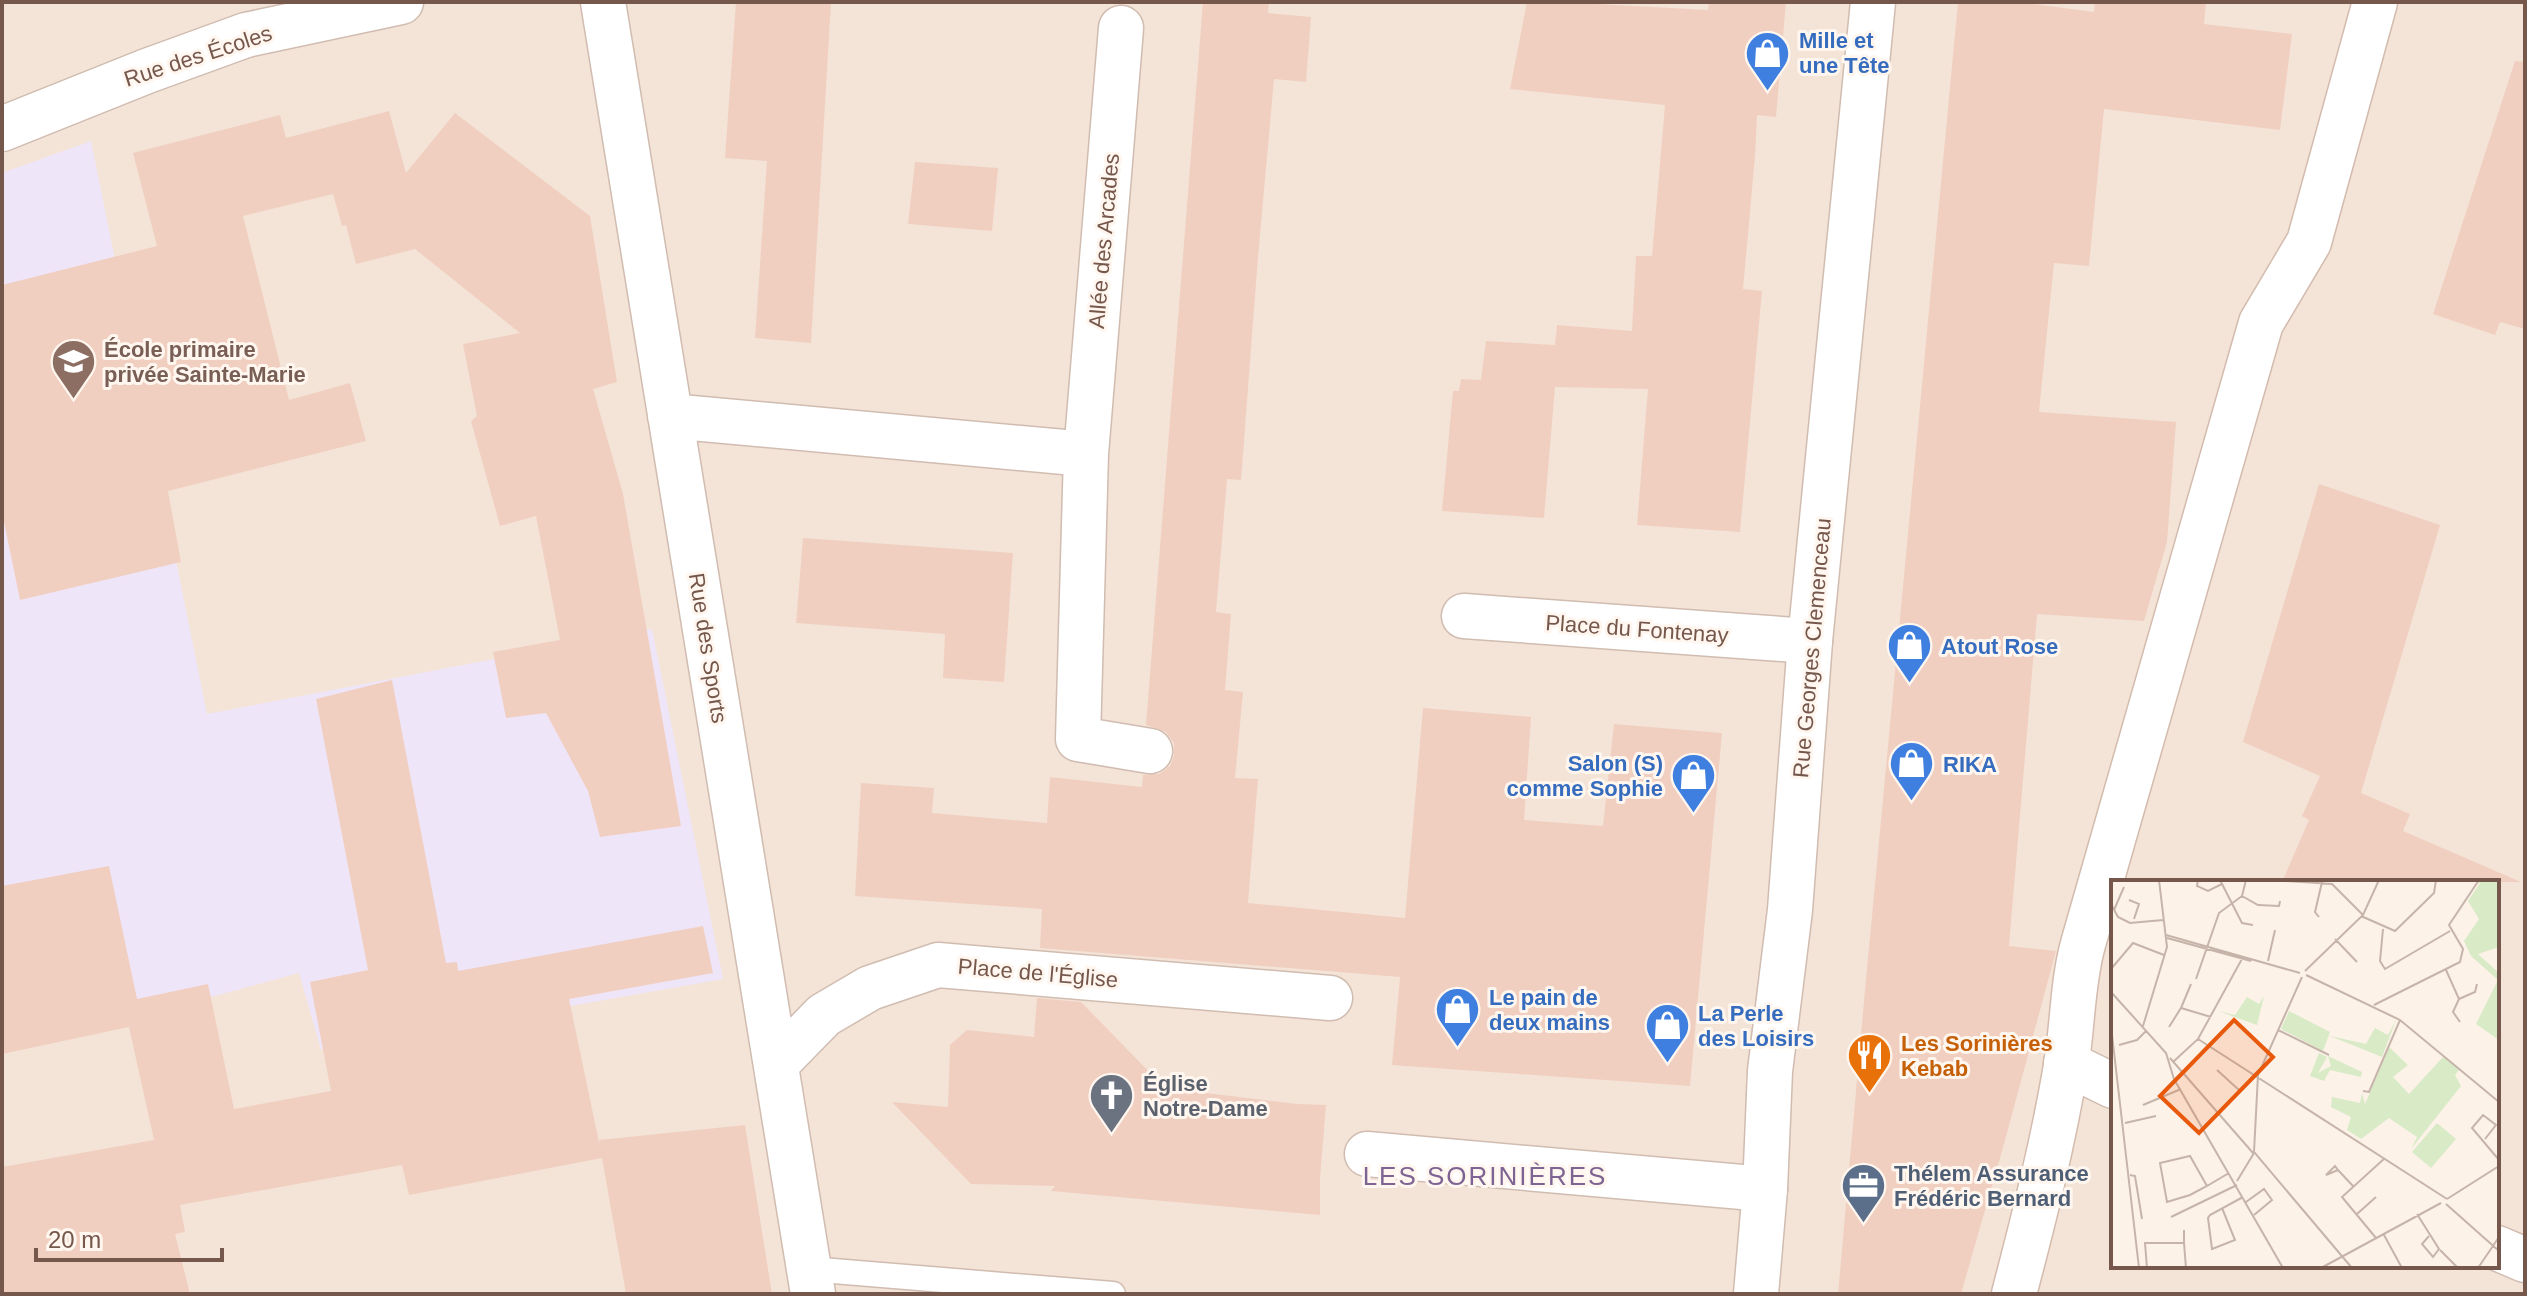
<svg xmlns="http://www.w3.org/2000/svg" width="2527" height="1296" font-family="Helvetica,sans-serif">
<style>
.residential{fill:#f3e4d7;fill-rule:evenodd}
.education{fill:#efe5f9}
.building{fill:#f1cfc0}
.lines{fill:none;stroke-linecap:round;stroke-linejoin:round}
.service-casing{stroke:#d0bcb0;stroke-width:27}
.minor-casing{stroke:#d0bcb0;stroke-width:47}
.tertiary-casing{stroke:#d0bcb0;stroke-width:47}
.secondary-casing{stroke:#d3bbae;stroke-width:47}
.service{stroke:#fff;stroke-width:24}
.minor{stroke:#fff;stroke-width:44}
.tertiary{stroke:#fff;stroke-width:44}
.secondary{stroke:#fff;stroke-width:44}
.labels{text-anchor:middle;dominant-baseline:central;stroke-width:6;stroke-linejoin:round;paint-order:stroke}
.shop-label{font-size:22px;font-weight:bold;fill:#366cbe;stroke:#fff7ef;text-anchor:start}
.street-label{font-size:22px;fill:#76574c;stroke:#fff7ef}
.education-label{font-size:22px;font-weight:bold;fill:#785e54;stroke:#fff7ef;text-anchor:start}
.food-label{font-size:22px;font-weight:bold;fill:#c56008;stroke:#fff7ef;text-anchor:start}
.worship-label{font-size:22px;font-weight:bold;fill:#5b616d;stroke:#fff7ef;text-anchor:start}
.service-label{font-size:22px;font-weight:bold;fill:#4e5e75;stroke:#fff7ef;text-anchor:start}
.quarter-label{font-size:26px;letter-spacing:2px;fill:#7e6492;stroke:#fff7ef}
.inset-road{fill:none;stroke:#c6b4aa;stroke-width:2}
.view{fill:#e8590c;fill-opacity:0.15;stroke:#e8590c;stroke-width:4}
.inset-edge{fill:none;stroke:#76574c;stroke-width:4}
</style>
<rect width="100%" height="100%" fill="#fcf2e8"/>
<path class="residential" d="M2,2H2525V1294H2ZM2113,882H2497V1266H2113Z"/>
<path class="education" d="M91,141L207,714L652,629L723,979L321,1050L299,973L2,1054V173Z"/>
<path class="building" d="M736,2H831L811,343L755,338L767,161L725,158Z
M1203,2H1269L1268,13L1311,17L1306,82L1274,79L1258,257L1241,480L1227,479L1216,612L1231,614L1225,690L1243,692L1235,778L1258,779L1248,903L1405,918L1423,708L1531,717L1524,820L1603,826L1614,724L1722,733L1690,1086L1392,1065L1400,977L1040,948L1042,909L855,896L861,783L934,788L932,813L1047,823L1050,777L1142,787L1143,775L1159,774L1170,766L1174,756V743L1166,732L1146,725Z
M1527,2H1597V4L1708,10L1709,2H1786L1776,117L1757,115L1755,156L1743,289L1762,291L1740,532L1637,525L1648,389L1555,387L1544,518L1442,511L1453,391H1459L1461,379L1481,380L1486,341L1555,345L1557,325L1632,331L1636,256H1652L1665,105L1510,89Z
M1958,2H2019L2094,12L2095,2H2206L2204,24L2292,34L2280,130L2104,109L2089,266L2054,263L2039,412L2176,422L2167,542L2144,621L2037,614L2009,946L2056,951L2004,1144L1961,1294H1838L1864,1001Z
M2515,61L2525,62V329L2500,322L2495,335L2433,314Z
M389,111L406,173L455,113L590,216L617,382L593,389L623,494L681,826L600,837L588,791L546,713L506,718L493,652L560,640L536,516L500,526L471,421L477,416L463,344L520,333L415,249L356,264L346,225L342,226L333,194L243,216L289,400L350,383L366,441L168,491L181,562L20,600L2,512V285L157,246L133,153L280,115L286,138Z
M915,162L998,168L992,231L908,224Z
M2319,484L2440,525L2361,793L2410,814L2403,831L2521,882H2282L2309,820L2302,816L2320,776L2243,742Z
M803,538L1013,553L1004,682L943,678L945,634L796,623Z
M392,680L446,963L457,962L458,971L703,926L713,973L569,999L600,1147L599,1140L745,1125L772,1294H626L602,1158L409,1195L402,1165L180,1205L185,1232L175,1234L190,1294H2V1167L154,1140L129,1027L2,1054V886L109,866L137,999L208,984L234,1109L331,1091L310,982L368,970L316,699Z
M1037,998L1081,1002L1165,1088L1297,1104L1326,1105L1320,1178V1215L1051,1191L1055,1186L971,1184L892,1102L948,1107L950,1045L967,1030L1034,1037Z"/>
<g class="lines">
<defs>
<path id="service" d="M809,1269L1113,1294"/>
<path id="minor" d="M603,2L813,1294
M1121,28L1086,454L1078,739L1150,751
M2,129L147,71L246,35L401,2
M670,416L1086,454
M1464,616L1810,641
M2066,1063L2113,1086
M776,1064L824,1015L870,988L938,965L1330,998
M1367,1154L1765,1189
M2497,1248L2525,1260"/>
<path id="tertiary" d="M1756,1294L1765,1189L1770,1071L1790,910L1810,641L1873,2"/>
<path id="secondary" d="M2014,1294C2034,1218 2053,1143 2066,1066C2073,1025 2072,984 2083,944L2261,323L2309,242L2375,2"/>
</defs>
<use href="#service" class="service-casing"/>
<use href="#minor" class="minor-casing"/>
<use href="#tertiary" class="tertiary-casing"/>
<use href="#secondary" class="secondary-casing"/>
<use href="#service" class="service"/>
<use href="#minor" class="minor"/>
<use href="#tertiary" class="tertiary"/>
<use href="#secondary" class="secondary"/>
</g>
<defs>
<symbol id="shop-pin" viewBox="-11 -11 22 30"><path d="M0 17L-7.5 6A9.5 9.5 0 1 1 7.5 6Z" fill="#3f7fe0" stroke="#fff7ef"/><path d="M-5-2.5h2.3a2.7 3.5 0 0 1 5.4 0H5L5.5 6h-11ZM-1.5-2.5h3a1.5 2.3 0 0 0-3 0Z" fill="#fff"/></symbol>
<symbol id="school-pin" viewBox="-11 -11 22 30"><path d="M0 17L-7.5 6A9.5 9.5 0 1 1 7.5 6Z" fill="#8d6e63" stroke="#fff7ef"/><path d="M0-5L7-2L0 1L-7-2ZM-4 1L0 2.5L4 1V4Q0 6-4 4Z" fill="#fff"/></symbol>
<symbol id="restaurant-pin" viewBox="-11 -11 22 30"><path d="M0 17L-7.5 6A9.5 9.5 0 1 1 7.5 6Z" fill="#e8710a" stroke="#fff7ef"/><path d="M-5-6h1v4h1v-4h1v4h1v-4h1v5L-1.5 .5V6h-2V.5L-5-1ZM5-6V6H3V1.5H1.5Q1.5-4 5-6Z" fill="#fff"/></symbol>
<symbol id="church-pin" viewBox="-11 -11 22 30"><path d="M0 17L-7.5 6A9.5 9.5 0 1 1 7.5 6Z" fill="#6b7280" stroke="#fff7ef"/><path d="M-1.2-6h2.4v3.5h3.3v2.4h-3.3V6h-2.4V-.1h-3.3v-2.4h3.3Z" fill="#fff"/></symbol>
<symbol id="office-pin" viewBox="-11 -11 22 30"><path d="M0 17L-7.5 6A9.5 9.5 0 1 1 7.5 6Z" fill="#5c6f8a" stroke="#fff7ef"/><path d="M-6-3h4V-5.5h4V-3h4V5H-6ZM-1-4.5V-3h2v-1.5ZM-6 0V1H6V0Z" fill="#fff"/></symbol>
</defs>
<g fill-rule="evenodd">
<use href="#shop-pin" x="1742" y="28" width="51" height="69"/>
<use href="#school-pin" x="48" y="336" width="51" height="69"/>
<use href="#shop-pin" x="1884" y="620" width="51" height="69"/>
<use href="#shop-pin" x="1886" y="738" width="51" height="69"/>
<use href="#shop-pin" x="1668" y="750" width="51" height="69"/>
<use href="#shop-pin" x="1432" y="984" width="51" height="69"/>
<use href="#shop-pin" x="1642" y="1000" width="51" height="69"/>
<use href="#restaurant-pin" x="1844" y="1030" width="51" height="69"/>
<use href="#church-pin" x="1086" y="1070" width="51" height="69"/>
<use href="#office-pin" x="1838" y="1160" width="51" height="69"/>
</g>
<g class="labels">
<g class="shop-label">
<text x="1799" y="40">Mille et<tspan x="1799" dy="25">une Tête</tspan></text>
<text x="1941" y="646">Atout Rose</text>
<text x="1663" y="763" text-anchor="end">Salon (S)<tspan x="1663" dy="25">comme Sophie</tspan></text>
<text x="1943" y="764">RIKA</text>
<text x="1489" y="997">Le pain de<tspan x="1489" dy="25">deux mains</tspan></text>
<text x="1698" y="1013">La Perle<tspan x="1698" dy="25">des Loisirs</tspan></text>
</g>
<g class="street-label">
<text transform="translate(198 56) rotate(-18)">Rue des Écoles</text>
<text transform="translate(1104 241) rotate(-85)">Allée des Arcades</text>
<text transform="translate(1637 629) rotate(4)">Place du Fontenay</text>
<text transform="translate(708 648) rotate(81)">Rue des Sports</text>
<text transform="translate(1812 648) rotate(-85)">Rue Georges Clemenceau</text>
<text transform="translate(1038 973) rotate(5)">Place de l'Église</text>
</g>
<g class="education-label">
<text x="104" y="349">École primaire<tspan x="104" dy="25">privée Sainte-Marie</tspan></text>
</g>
<g class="food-label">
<text x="1901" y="1043">Les Sorinières<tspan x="1901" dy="25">Kebab</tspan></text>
</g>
<g class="worship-label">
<text x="1143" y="1083">Église<tspan x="1143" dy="25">Notre-Dame</tspan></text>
</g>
<g class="service-label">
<text x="1894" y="1173">Thélem Assurance<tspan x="1894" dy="25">Frédéric Bernard</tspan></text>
</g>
<g class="quarter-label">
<text x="1485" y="1176">LES SORINIÈRES</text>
</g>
</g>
<g transform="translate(2111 880)">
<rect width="388" height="388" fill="#fcf2e8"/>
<path d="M365,0H388V67L367,74L388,93V160L365,144L387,100L360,76L353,61L368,39L357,21L369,3ZM153,116L146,145L107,131L124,135L136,117L148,124ZM178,131L219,152L212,171L170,149ZM285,140L271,177L219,156L255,164L264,148L277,155ZM278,167L297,185L282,197L298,214L333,176L348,190L344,195L350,206L300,269L306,257L278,238L250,259L236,250L240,237L220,227L221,217L249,223L251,213L254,224ZM208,173L216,177L207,193L220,186L217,176L251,192L250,197L219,190L213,201L199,196ZM326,243L345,259L320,288L301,272Z" fill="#d8eac6"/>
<path class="inset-road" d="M87,0L86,6L97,11L111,4M109,0L131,43L142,45M159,0L221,4L252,35M131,16L147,25L168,26L169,21M18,20L28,24L23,39M0,24L7,37L19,43L52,40M3,30L13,7M250,36L284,51L323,13L325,0M208,37L204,32L211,2M272,49L269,81L274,89L339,51M55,55L189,93M56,58L140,81M224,59L246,82M157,81L164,50M0,89L22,63L53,75M335,90L348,119L342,132L349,142M194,91L252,35L268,0M195,95L289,140L388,222M191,97L147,195L143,272L241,388M85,99L108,33L131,16L135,0M0,112L55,173L63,199L172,388M348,119L364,112L366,104M263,125L349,82L352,69L338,45L368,0M70,128L80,104M0,146L28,388M32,146L56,67L48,0M58,147L70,128L100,137M167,150L218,175M87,159L336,319M8,165L26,160L35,151M59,178L142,273M62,182L87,159L132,77M106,190L128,210M252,211L258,212L289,140M32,225L70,209M14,243L45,236M374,259L385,245L372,235L361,248L388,280M227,290L215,295L224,286L227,290L242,306M19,295L24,296L31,339M126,301L143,273M96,306L79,276L49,283L56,322L79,315L96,306L118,293M336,319L388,286M135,322L153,309L161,320L143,335M335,324L388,371M111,328L124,360L101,369L97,338L99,335L132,317M246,334L265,317M306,334L328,369L322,377L311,364L318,356M60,337L126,305M273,355L291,388M265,358L231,317L274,278M73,363L75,388M329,370L347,388M36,388L34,363H73V350M210,388L330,323M367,388L388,357"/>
<path class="view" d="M123,140L162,177L88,253L49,216Z"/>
<rect width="388" height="388" class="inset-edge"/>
</g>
<rect width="2527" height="1296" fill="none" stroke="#76574c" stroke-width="8"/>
<path d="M36 1248v12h186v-12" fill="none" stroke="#76574c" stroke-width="4"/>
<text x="48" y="1248" font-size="24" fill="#76574c" stroke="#fff7ef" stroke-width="6" paint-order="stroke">20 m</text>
</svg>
